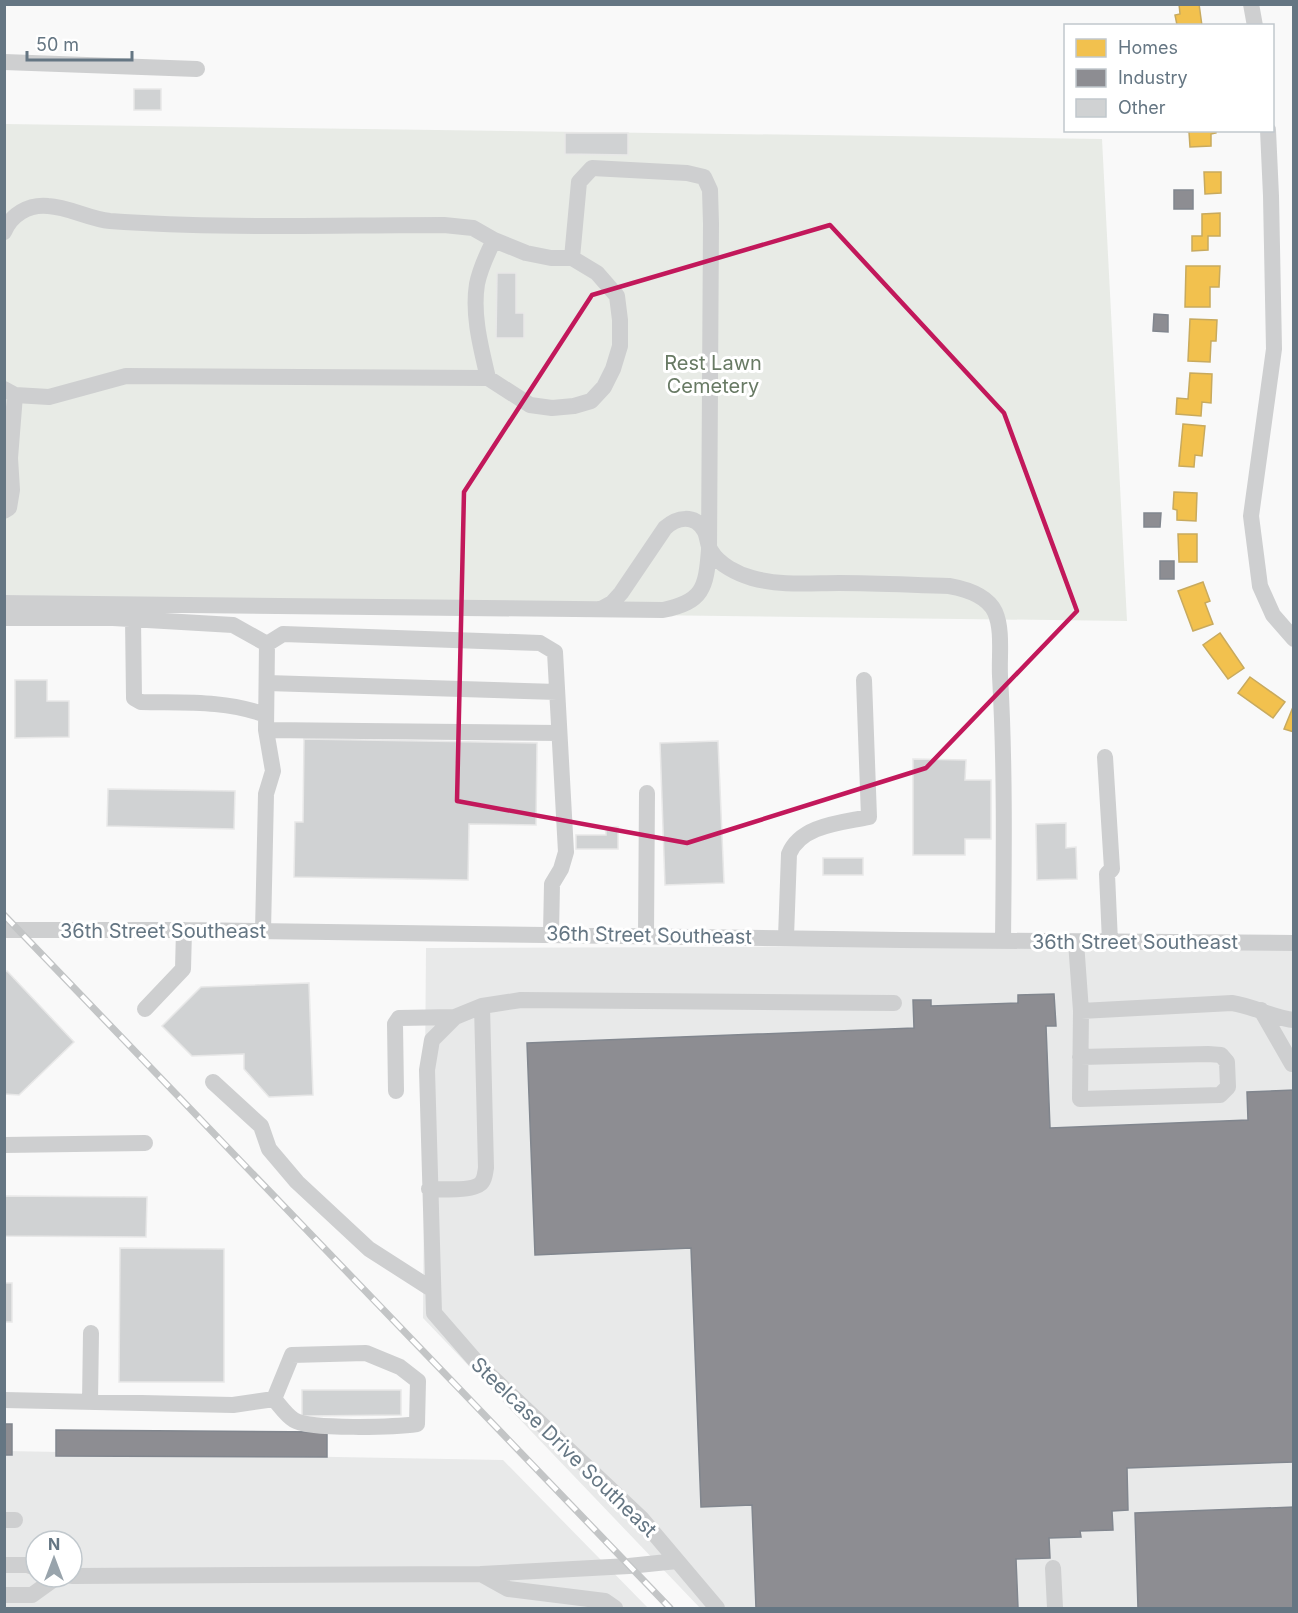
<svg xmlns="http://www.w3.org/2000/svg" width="1298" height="1613" font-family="Inter,sans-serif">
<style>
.built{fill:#e8e9e9;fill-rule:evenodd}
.green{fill:#e8ebe6}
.homes{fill:#f2c14e;stroke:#c8aa5e;stroke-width:1.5}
.industry{fill:#8d8d92;stroke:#81868e;stroke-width:1.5}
.building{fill:#d0d2d3;stroke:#e8e8e8;stroke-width:1.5}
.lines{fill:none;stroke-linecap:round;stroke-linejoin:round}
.minor{stroke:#cecfd0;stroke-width:16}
.rail-casing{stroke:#c3c5c6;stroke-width:7}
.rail{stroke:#fff;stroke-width:4.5;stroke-dasharray:14;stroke-linecap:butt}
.marked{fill:none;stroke:#c2185b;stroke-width:4.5;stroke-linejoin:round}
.labels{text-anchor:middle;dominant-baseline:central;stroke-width:6;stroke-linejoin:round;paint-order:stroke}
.park-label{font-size:20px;fill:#687a64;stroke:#fff}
.street-label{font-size:20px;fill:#657683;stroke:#fff}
</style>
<rect width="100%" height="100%" fill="#f9f9f9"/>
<path class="built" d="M1293,945V1608H700L423,1318L426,948Z
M5,1451L503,1460L648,1608H5ZM36,1541H72V1577H36Z"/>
<path class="green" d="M5,124L1102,139L1127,621L643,615L5,595Z"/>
<path class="homes" d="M1179,4H1199L1202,26L1177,25L1175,15L1180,14Z
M1181,130H1216V133L1211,134V146L1190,147L1189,132Z
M1204,172H1221V193L1205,194Z
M1220,213V236H1208V250L1192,251V236H1202V214Z
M1186,266H1220L1219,287H1210V307H1185Z
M1190,319L1217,320L1216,341H1211L1210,362L1188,361Z
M1190,373L1212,374L1211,403L1202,402L1201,416L1176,414L1177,398L1188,399Z
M1183,424L1205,426L1202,456L1195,455L1194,467L1179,466Z
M1174,492L1197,493L1196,521L1177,520V510L1173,509Z
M1178,534H1197V562H1179Z
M1203,582L1210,601L1205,603L1213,624L1193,631L1178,591Z
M1220,633L1244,668L1228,679L1203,645Z
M1250,677L1285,702L1273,718L1238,693Z
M1293,707H1294V732L1284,729Z"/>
<path class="industry" d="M1174,190H1193V209H1174Z
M1154,314L1168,315V332L1153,331Z
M1144,513H1161L1160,527H1144Z
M1160,561H1174V579H1160Z
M1054,994L1056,1026H1046L1050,1128L1248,1120L1247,1092L1294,1090V1462L1127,1468L1128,1510L1112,1511L1113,1530L1080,1531L1081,1537L1049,1538L1050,1558L1016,1559L1018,1608H756L752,1505L701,1507L691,1248L535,1255L527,1043L914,1028L913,1000H931V1006L1018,1003V995Z
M4,1424H12V1455H4Z
M56,1430L327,1432V1457L56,1456Z
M1294,1507V1608H1138L1135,1513Z"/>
<path class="building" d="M134,89H161V110H134Z
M565,133H628V155L565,154Z
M497,273H516V313H524V338H496Z
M15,680H47V701H69V737L15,738Z
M304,739L537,743L536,825L469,824L468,880L294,877L295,822H303Z
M718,741L724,883L665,885L660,743Z
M913,759L966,760L965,780H991V839H965V855H913Z
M108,789L235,791L234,829L107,826Z
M1066,823V848L1076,847L1077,879L1037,880L1036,824Z
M606,827H618V849H576V835H606Z
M823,858H863V875H823Z
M7,971L74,1042L19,1095L4,1094V973Z
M309,983L313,1095L269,1097L244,1069V1054L192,1056L162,1026L201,987Z
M4,1196L147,1197L146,1237L4,1236Z
M120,1248L224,1249V1382H119Z
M4,1283H12V1322H4Z
M302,1390H401V1415L302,1416Z"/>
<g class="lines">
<path class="minor" d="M1251,4L1255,26
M4,62L197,69
M1268,130L1271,196L1274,349L1251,516L1260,586L1273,615L1294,639
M4,232C11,215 28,204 48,206C69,207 89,219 110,221C221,229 333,225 444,225L473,228L494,240L526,253L551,258H572L597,273L617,296L620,320V346L613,369L604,387L591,401L574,406L552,408L530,405L488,378C481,348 472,315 477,284C480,269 487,254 494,240
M4,389L15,395L10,458L12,490L9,508L4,511
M15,395L49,397L126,376L488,378
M4,603L663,610C703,602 706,588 709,550L711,224L710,190L704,177L687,173L592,168L579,182L572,258
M601,609L612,603L621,593L665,528C677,517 694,514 704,530C708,536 707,545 711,551C719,565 738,574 752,578C780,586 811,583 839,583C876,583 912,585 949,586C966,589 987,595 995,612C1003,630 999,656 1000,676C1005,764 1004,853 1003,941
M4,618H113L233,625L267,644
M133,619L134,698L141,702C185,703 224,700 266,715
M267,683L557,692
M266,730L559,733
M1105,757L1112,869L1107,874L1110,942
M4,930H184L902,940L1294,943
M263,931L266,794L273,771L266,730L267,644L283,634L540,643L555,652L566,852L561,869L552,884L551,934
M646,935L647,793
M786,937L789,854C801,825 841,823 869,817L864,680
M1076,942L1081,1011L1232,1003C1254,1006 1272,1018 1294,1020
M145,1009L183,969L184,930
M1261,1010L1292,1064H1294
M1080,1057L1208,1054L1221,1055L1227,1062L1228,1087L1220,1095L1080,1099L1081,1011
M213,1082L261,1126L269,1149L297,1182L369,1249L433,1290
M396,1091L395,1024L399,1018L455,1017
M4,1145L145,1143
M429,1189C441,1189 475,1192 482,1182C485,1178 485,1173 486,1168L482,1006
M366,1353L400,1367L418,1381L417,1424C397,1427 309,1430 294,1420C287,1416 280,1406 274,1399L292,1355Z
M4,1400L233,1405L274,1399
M90,1402L91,1333
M4,1520H15
M4,1565H27L36,1568
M1053,1568L1055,1608
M481,1574L629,1566L677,1561
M72,1576L481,1574L508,1589L605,1601L615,1608
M4,1595H32L57,1577
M717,1608L641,1518L480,1366L434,1313L427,1070L432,1040L455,1017L482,1006L521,1000L894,1003"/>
<defs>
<path id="rail" d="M4,915L670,1608"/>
</defs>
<use href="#rail" class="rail-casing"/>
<use href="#rail" class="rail"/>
</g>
<path class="marked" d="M830,225L1004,413L1077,611L926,768L687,843L457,801L464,492L592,295Z"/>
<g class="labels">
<g class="park-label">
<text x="713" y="363">Rest Lawn<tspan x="713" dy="23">Cemetery</tspan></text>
</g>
<g class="street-label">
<text x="163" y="931">36th Street Southeast</text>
<text transform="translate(649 935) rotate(1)">36th Street Southeast</text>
<text x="1135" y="942">36th Street Southeast</text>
<text transform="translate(564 1447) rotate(44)">Steelcase Drive Southeast</text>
</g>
</g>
<rect width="1298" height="1613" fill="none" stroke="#657683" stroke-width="12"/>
<rect x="1064" y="24" width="210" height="108" fill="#ffffff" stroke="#c1c8cd" stroke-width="1.5"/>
<rect x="1076" y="39" width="30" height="18" fill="#f2c14e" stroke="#c1c8cd" stroke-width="1.5"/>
<text x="1118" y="54" font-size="18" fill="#657683">Homes</text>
<rect x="1076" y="69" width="30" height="18" fill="#8d8d92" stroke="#c1c8cd" stroke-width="1.5"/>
<text x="1118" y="84" font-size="18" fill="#657683">Industry</text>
<rect x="1076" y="99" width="30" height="18" fill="#d0d2d3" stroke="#c1c8cd" stroke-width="1.5"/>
<text x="1118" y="114" font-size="18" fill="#657683">Other</text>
<g transform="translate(54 1559)"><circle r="28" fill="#ffffff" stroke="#c1c8cd" stroke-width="1.5"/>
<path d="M0-4.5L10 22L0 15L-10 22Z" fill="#99a4ac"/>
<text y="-9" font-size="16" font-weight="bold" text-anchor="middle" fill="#657683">N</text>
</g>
<path d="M27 51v9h105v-9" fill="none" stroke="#657683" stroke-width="3"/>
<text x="36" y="51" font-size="18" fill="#657683" stroke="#ffffff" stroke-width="4.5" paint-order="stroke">50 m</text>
</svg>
